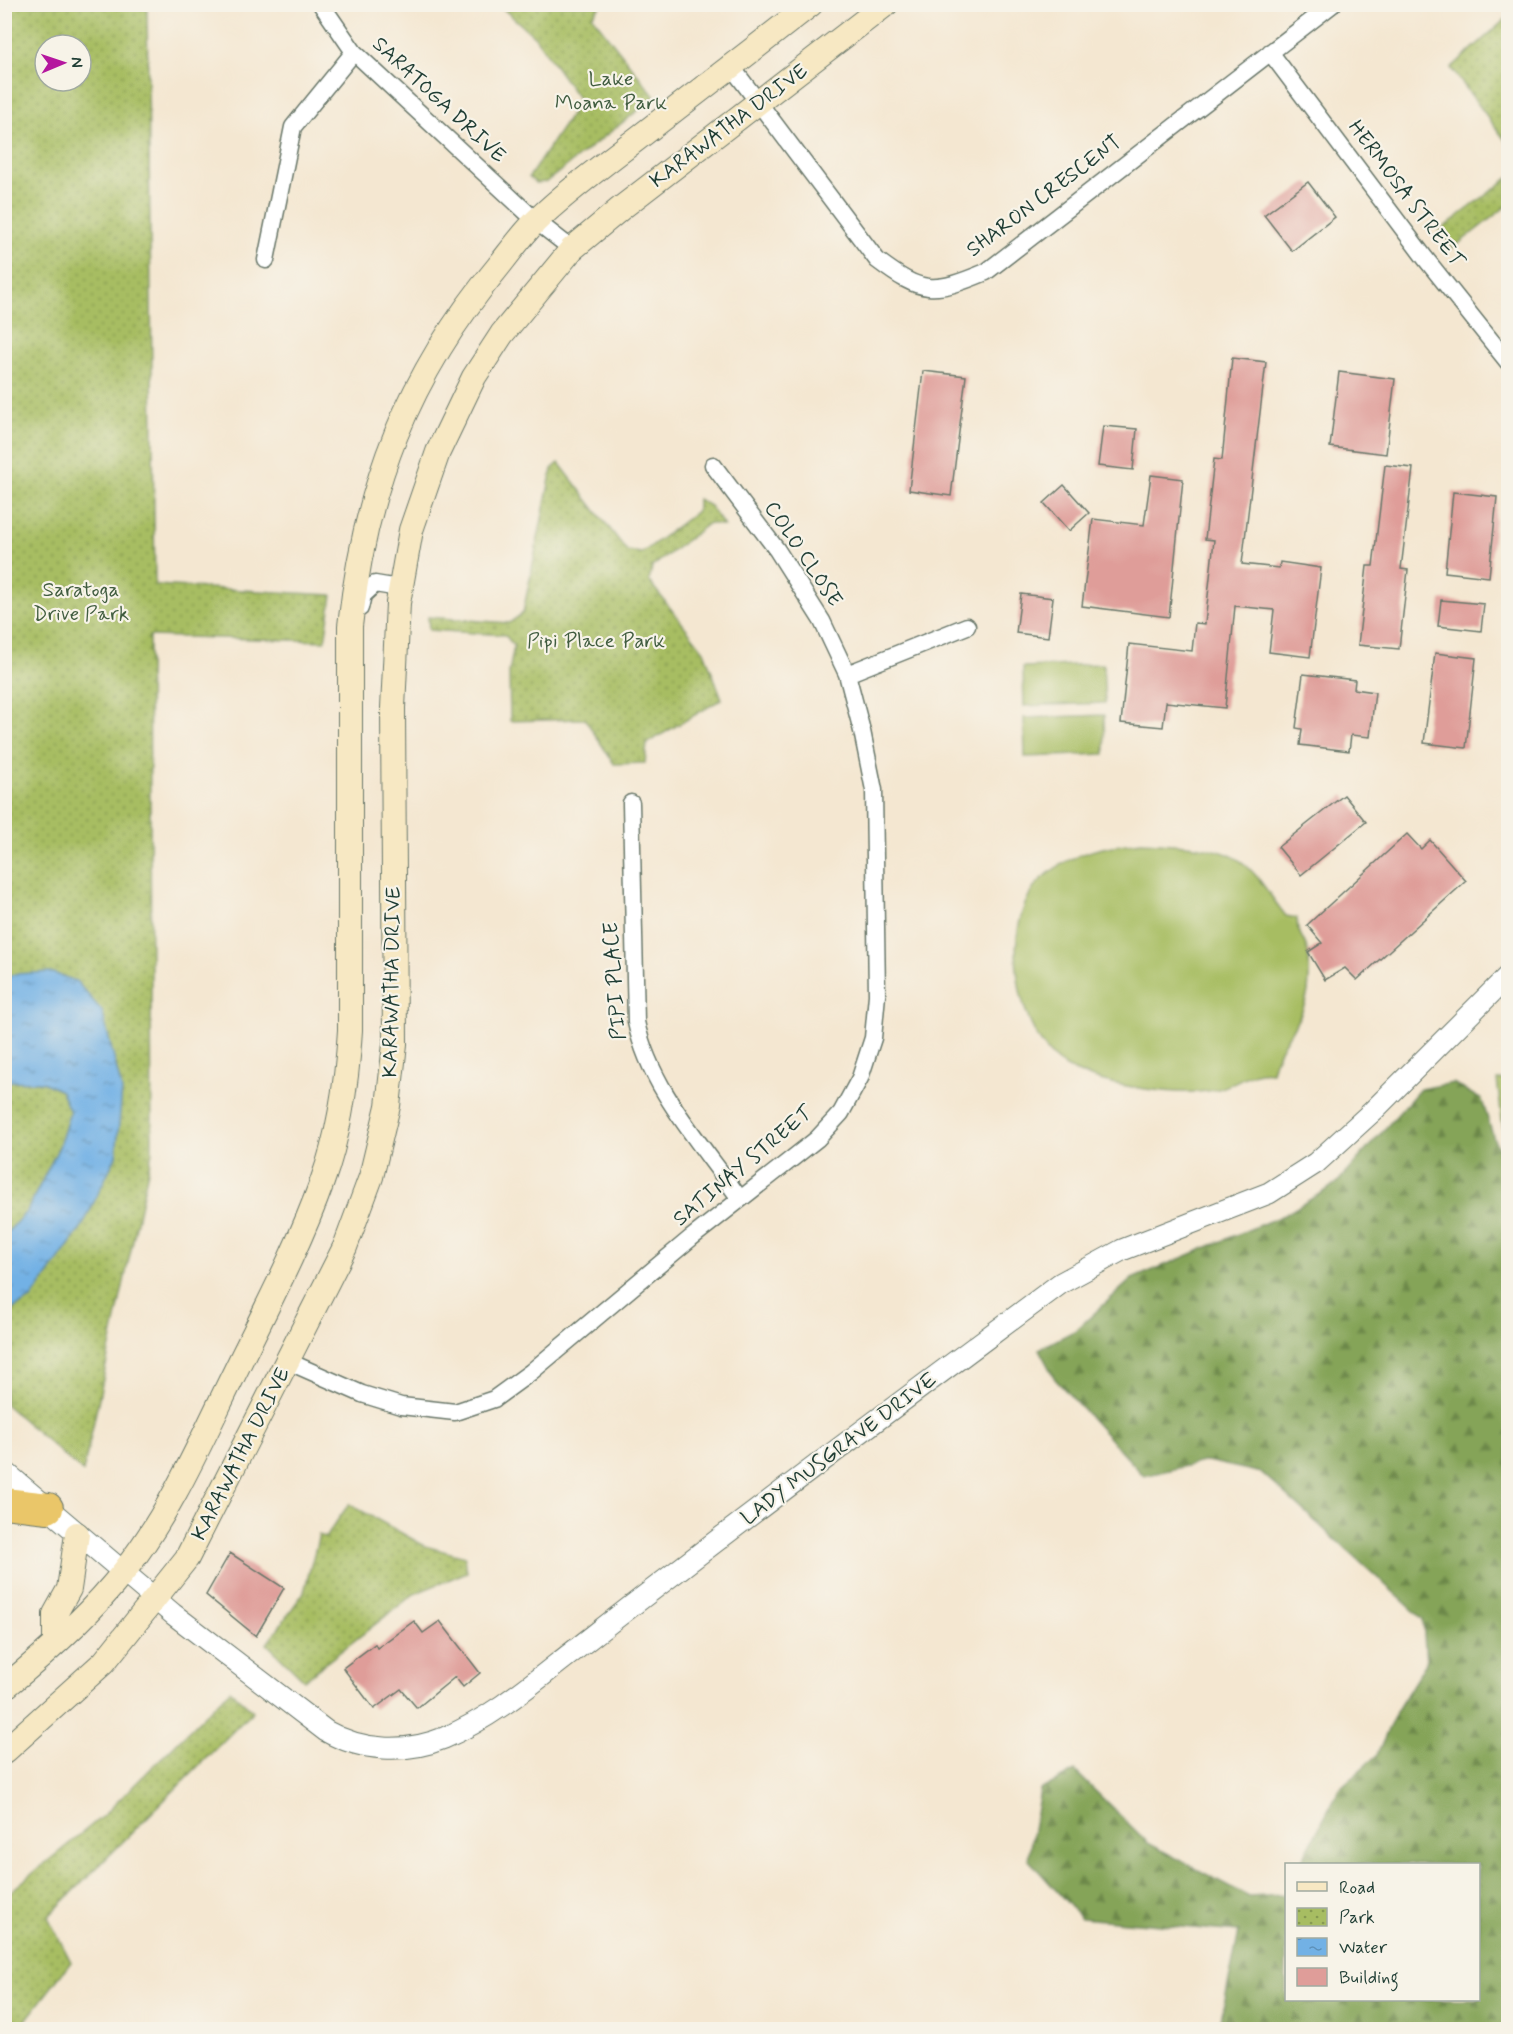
<svg xmlns="http://www.w3.org/2000/svg" width="1513" height="2034" font-family="Mynerve,sans-serif">
<style>
.grass{fill:#a7bd62;stroke:#637d4b;stroke-width:1.5}
.forest{fill:url(#forest-firs);stroke:#527046;stroke-width:1.5}
.park{fill:url(#park-dots);stroke:#637d4b;stroke-width:1.5;fill-rule:evenodd}
.water{fill:url(#water-ripples);stroke:#48778c;stroke-width:1.5}
.building{fill:#df9d99}
.lines{fill:none;stroke-linecap:round;stroke-linejoin:round}
.minor-casing{stroke:#6a786b;stroke-width:19}
.tertiary-casing{stroke:#6a786b;stroke-width:23}
.secondary-casing{stroke:#6a786b;stroke-width:26}
.motorway-casing{stroke:#6a786b;stroke-width:32}
.minor{stroke:#fff;stroke-width:16}
.tertiary{stroke:#fff;stroke-width:21}
.secondary{stroke:#f7e8c3;stroke-width:24}
.motorway{stroke:#eac669;stroke-width:30}
.labels{text-anchor:middle;dominant-baseline:central;stroke-width:4.5;stroke-linejoin:round;paint-order:stroke}
.park-label{font-size:21px;fill:#415d40;stroke:#f7f3e8}
.street-label{font-size:21px;fill:#1f3d34;stroke:#f7f3e8}
</style>
<defs>
<pattern id="forest-firs" width="22" height="20" patternUnits="userSpaceOnUse" patternTransform="scale(1.5)"><rect width="22" height="20" fill="#85a458"/><path d="M5 1l3.5 6h-7zM16 11l3.5 6h-7z" fill="#6c874a"/></pattern>
<pattern id="park-dots" width="8" height="8" patternUnits="userSpaceOnUse" patternTransform="scale(1.5)"><rect width="8" height="8" fill="#a7bd62"/><path d="M2 2h.1M6 6h.1" fill="none" stroke="#879b52" stroke-width="1.8" stroke-linecap="round"/></pattern>
<pattern id="water-ripples" width="26" height="14" patternUnits="userSpaceOnUse" patternTransform="scale(1.5)"><rect width="26" height="14" fill="#72b1e5"/><path d="M2 4q2-2 4 0t4 0M15 11q2-2 4 0t4 0" fill="none" stroke="#5d91ba"/></pattern>
</defs>
<rect width="100%" height="100%" fill="#f7f3e8"/>
<filter id="ink" filterUnits="userSpaceOnUse"><feTurbulence type="fractalNoise" baseFrequency=".0167" numOctaves="2"/><feDisplacementMap in="SourceGraphic" scale="12" xChannelSelector="R" yChannelSelector="G"/><feConvolveMatrix kernelMatrix="1 2 1 2 8 2 1 2 1" color-interpolation-filters="sRGB"/></filter>
<filter id="wash" filterUnits="userSpaceOnUse"><feTurbulence type="fractalNoise" baseFrequency=".008" numOctaves="4" result="noise"/><feDisplacementMap in="SourceGraphic" scale="24" xChannelSelector="R" yChannelSelector="G"/><feGaussianBlur stdDeviation="1.35" result="paint"/><feColorMatrix in="noise" values="0 0 0 0 0 0 0 0 0 0 0 0 0 0 0 0 0 1.4 0 .05"/><feComposite in="paint" operator="in"/></filter>
<g filter="url(#wash)">
<rect width="100%" height="100%" fill="#f4e7d1"/>
<path class="grass" d="M1103,664L1105,703L1024,706L1023,667Z
M1104,715L1105,754L1025,757L1024,718Z
M1142,842C1171,844 1219,844 1242,862C1259,875 1272,899 1286,916L1297,918C1295,932 1306,939 1308,953C1310,963 1309,980 1308,991C1302,1025 1277,1044 1272,1072C1252,1068 1237,1084 1218,1089C1180,1098 1106,1086 1070,1069C1013,1041 996,916 1045,876C1075,851 1105,846 1142,842Z
M1497,1080H1508V1142L1504,1135Z"/>
<path class="forest" d="M1453,1083L1482,1100L1495,1142L1508,1164V2029H1219L1239,1932L1081,1918L1028,1859L1040,1790L1075,1771L1148,1843L1249,1897L1284,1895L1286,1890V2000H1478V1864H1300L1340,1788L1377,1755L1397,1710L1426,1663L1423,1619L1262,1473L1207,1461L1144,1476L1055,1379L1039,1349L1076,1330L1132,1279L1286,1214L1336,1184L1420,1089Z"/>
<path class="park" d="M5,5H157L147,8L155,585L332,595L325,641L149,636L152,1152L83,1472L5,1404V1313L31,1299L116,1156L15,974L5,978ZM45,45H81V81H45Z
M499,5H601L592,16L655,97L546,182L536,183L529,177L580,101L535,37Z
M1508,17V144L1451,68Z
M1508,178V205L1453,248L1439,231Z
M559,463L627,551L642,553L697,511L698,499L710,506L724,526L709,523L652,567L649,581L704,651L722,699L647,743L645,763L614,764L585,719L510,721L509,672L514,646L505,635L429,630L428,617L509,623L523,613L552,469Z
M5,1081L43,1082L61,1091L70,1112L59,1147L27,1211L5,1235Z
M349,1504L425,1546L465,1557L467,1572L414,1594L304,1680L267,1644L304,1592L319,1535L325,1538Z
M230,1690L253,1711L48,1917L71,1962L19,2029H5V1896L104,1815Z"/>
<path class="water" d="M50,972L76,981L102,1011L122,1090L116,1156L83,1225L31,1299L5,1313V1235L27,1211L59,1147L70,1112L61,1091L43,1082L5,1081V978L15,974Z"/>
<g id="blocks">
<path class="building" d="M1308,182L1335,217L1292,251L1264,215Z
M1232,358L1266,362L1242,564L1279,568L1280,562L1321,568L1310,657L1269,652L1274,610L1235,606L1225,708L1166,702L1163,727L1121,723L1129,644L1192,651L1195,623L1205,624L1214,540L1205,539L1214,459L1222,460Z
M923,371L966,376L951,496L909,490Z
M1339,372L1395,379L1386,454L1330,447Z
M1103,426L1137,429L1133,470L1098,466Z
M1385,465L1413,468L1401,569L1408,570L1399,649L1358,645L1367,566H1373Z
M1151,475L1183,479L1169,617L1082,606L1093,519L1144,525Z
M1064,485L1089,513L1069,531L1044,503Z
M1453,492L1497,497L1489,577L1445,572Z
M1021,594L1053,598L1048,637L1016,633Z
M1441,600L1484,604L1481,631L1438,626Z
M1435,653L1476,658L1466,748L1424,743Z
M1303,674L1355,680L1354,689L1375,692L1370,737L1351,735L1349,751L1300,745L1302,729L1296,728Z
M1344,795L1366,822L1301,875L1278,847Z
M1407,834L1421,849L1430,840L1466,881L1357,980L1345,968L1325,980L1308,952L1322,943L1307,925Z
M230,1553L284,1588L256,1636L206,1595Z
M414,1621L423,1633L440,1621L480,1673L463,1687L455,1677L417,1708L401,1689L374,1709L343,1668L375,1644L377,1648Z"/>
</g>
</g>
<g filter="url(#ink)">
<use href="#blocks" fill-opacity="0" stroke="#6a786b" stroke-width="1.5"/>
<g class="lines">
<defs>
<path id="minor" d="M321,4L354,52L536,221L572,249
M1270,52L1425,258L1508,362
M731,66L877,260C922,294 933,294 986,272L1333,4
M266,260L293,127L354,52
M360,608L363,595L375,584L393,587L398,603
M847,674L967,626
M631,803L636,1022C650,1089 701,1143 740,1199
M287,1361L362,1394L401,1406L455,1412L494,1399L531,1372L691,1238L817,1139L841,1113L860,1078L873,1038L877,995L874,790L862,731L847,674L822,621L777,550L713,465"/>
<path id="tertiary" d="M4,1471L173,1614L326,1731C361,1751 405,1754 444,1738C485,1721 522,1692 557,1664C597,1633 636,1602 676,1572C803,1474 932,1379 1061,1283L1122,1250L1269,1193L1316,1163L1373,1111L1508,976"/>
<path id="secondary" d="M55,1643V1614L69,1589L77,1534
M4,1688C47,1653 91,1614 125,1570C171,1511 200,1443 233,1376C264,1312 298,1249 322,1182C340,1133 347,1081 350,1030V626C365,487 408,375 498,267C510,252 522,235 536,221C568,190 606,163 642,135C698,92 755,48 811,4
M4,1752L104,1662L187,1558L345,1247L371,1177L388,1106L395,1044L393,708L398,603L411,530L438,452L474,377L502,334L572,249L620,209L886,4"/>
<path id="motorway" d="M4,1503L48,1508"/>
</defs>
<use href="#minor" class="minor-casing"/>
<use href="#tertiary" class="tertiary-casing"/>
<use href="#secondary" class="secondary-casing"/>
<use href="#motorway" class="motorway-casing"/>
<use href="#minor" class="minor"/>
<use href="#tertiary" class="tertiary"/>
<use href="#secondary" class="secondary"/>
<use href="#motorway" class="motorway"/>
</g>
</g>
<g class="labels">
<g class="park-label">
<text x="611" y="79">Lake<tspan x="611" dy="24">Moana Park</tspan></text>
<text x="81" y="590">Saratoga<tspan x="81" dy="24">Drive Park</tspan></text>
<text x="596" y="641">Pipi Place Park</text>
</g>
<g class="street-label">
<text transform="translate(439 100) rotate(43)">SARATOGA DRIVE</text>
<text transform="translate(729 126) rotate(-37)">KARAWATHA DRIVE</text>
<text transform="translate(1406 194) rotate(53)">HERMOSA STREET</text>
<text transform="translate(1044 196) rotate(-37)">SHARON CRESCENT</text>
<text transform="translate(803 554) rotate(56)">COLO CLOSE</text>
<text transform="translate(615 981) rotate(-94)">PIPI PLACE</text>
<text transform="translate(392 982) rotate(-89)">KARAWATHA DRIVE</text>
<text transform="translate(743 1166) rotate(-40)">SATINAY STREET</text>
<text transform="translate(839 1449) rotate(-37)">LADY MUSGRAVE DRIVE</text>
<text transform="translate(241 1454) rotate(-63)">KARAWATHA DRIVE</text>
</g>
</g>
<rect width="1513" height="2034" fill="none" stroke="#f7f3e8" stroke-width="24"/>
<rect x="1285" y="1863" width="195" height="138" fill="#f7f3e8" stroke="#a1aaa0" stroke-width="1.5"/>
<rect x="1297" y="1882" width="30" height="9" fill="#f7e8c3" stroke="#a1aaa0" stroke-width="1.5"/>
<text x="1339" y="1893" font-size="18" fill="#1f3d34">Road</text>
<rect x="1297" y="1908" width="30" height="18" fill="url(#park-dots)" stroke="#a1aaa0" stroke-width="1.5"/>
<text x="1339" y="1923" font-size="18" fill="#1f3d34">Park</text>
<rect x="1297" y="1938" width="30" height="18" fill="url(#water-ripples)" stroke="#a1aaa0" stroke-width="1.5"/>
<text x="1339" y="1953" font-size="18" fill="#1f3d34">Water</text>
<rect x="1297" y="1968" width="30" height="18" fill="#df9d99" stroke="#a1aaa0" stroke-width="1.5"/>
<text x="1339" y="1983" font-size="18" fill="#1f3d34">Building</text>
<g transform="translate(63 63) rotate(88)"><circle r="28" fill="#f7f3e8" stroke="#a1aaa0" stroke-width="1.5"/>
<path d="M0-4.5L10 22L0 15L-10 22Z" fill="#b5179e"/>
<text y="-9" font-size="16" font-weight="bold" text-anchor="middle" fill="#1f3d34">N</text>
</g>
</svg>
